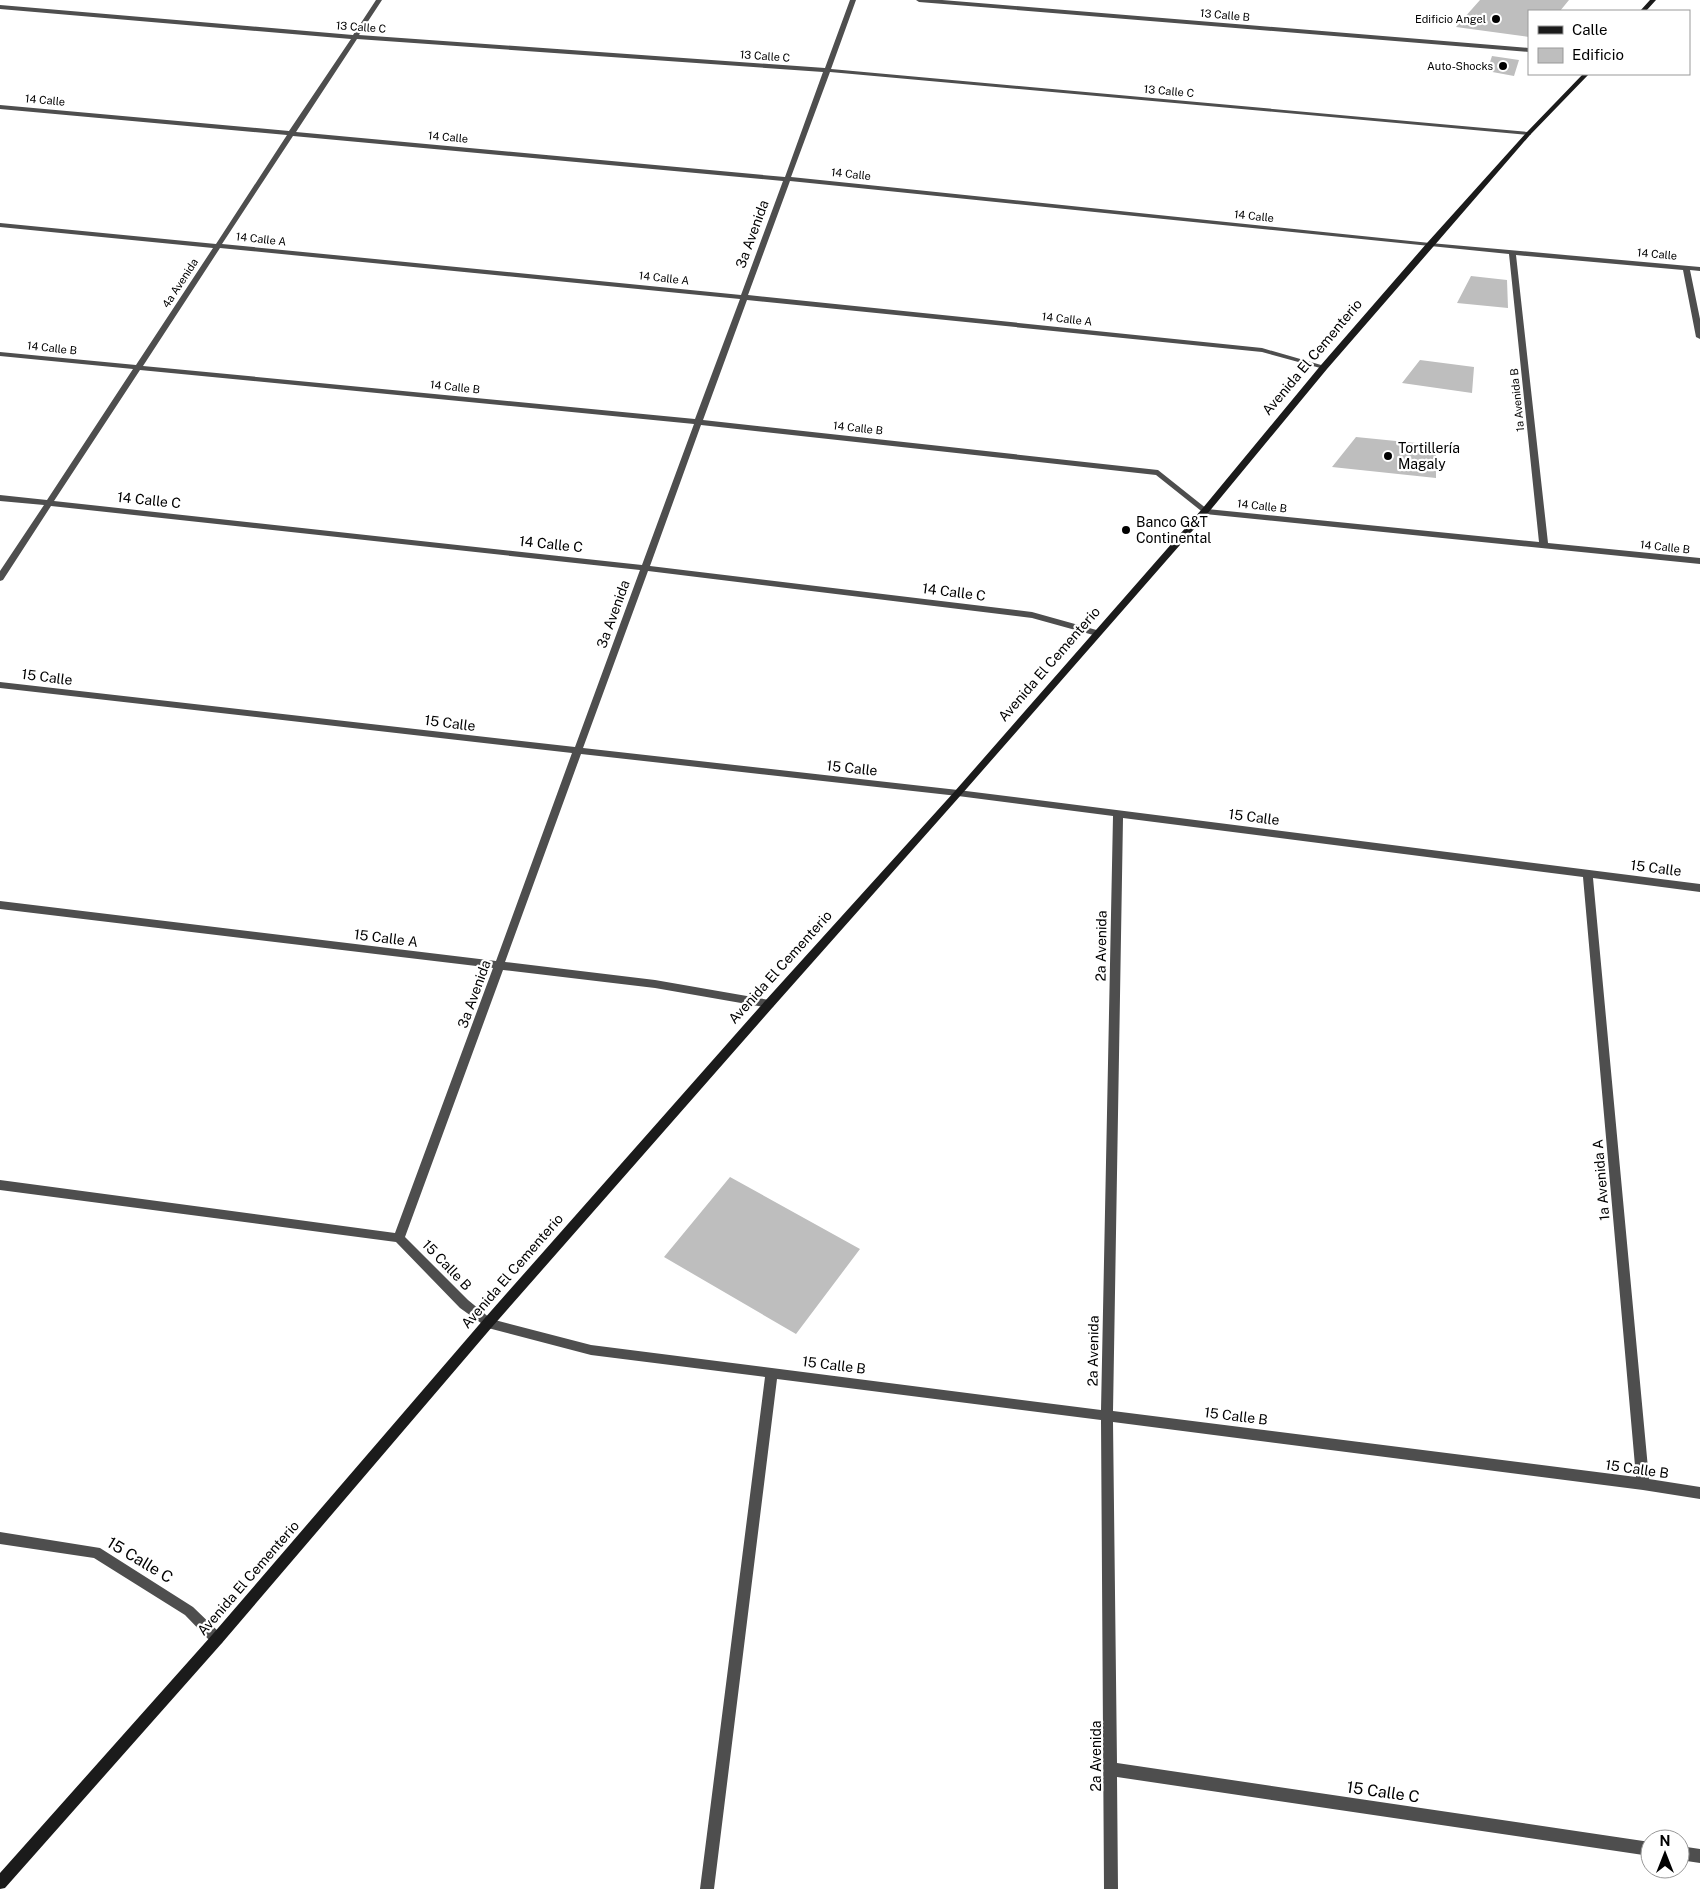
<svg xmlns="http://www.w3.org/2000/svg" width="1700" height="1889" font-family="'Public Sans',sans-serif">
<style>
.building{fill:#bebebe}
.lines{fill:none;stroke-linecap:round;stroke-linejoin:round}
.minor{fill:#4e4e4e;fill-rule:evenodd}
.secondary{fill:#1b1b1b;fill-rule:evenodd}
.poi-dot{fill:#000;stroke:#fff;stroke-width:2}
.labels{text-anchor:middle;dominant-baseline:central;stroke-width:4.5;stroke-linejoin:round;paint-order:stroke}
.far-street-label{font-size:11px;fill:#000;stroke:#fff}
.far-poi-label{font-size:11px;fill:#000;stroke:#fff;text-anchor:end}
.street-label{font-size:14px;fill:#000;stroke:#fff}
.poi-label{font-size:14px;fill:#000;stroke:#fff;text-anchor:start}
.near-street-label{font-size:16px;fill:#000;stroke:#fff}
</style>
<rect width="100%" height="100%" fill="#fff"/>
<path class="building" d="M1480,0H1569L1560,11H1529V37L1456,27Z
M1492,56L1519,60L1514,76L1487,71Z
M1471,276L1507,280L1508,308L1457,303Z
M1420,360L1474,367L1472,393L1402,383Z
M1356,437L1436,445V478L1332,467Z
M730,1177L860,1249L796,1334L664,1257Z"/>
<g class="lines">
<path class="minor" d="M376,0H382L359,35L825,68L850,0H856L831,69L1528,132L1531,134L1530,135L830,72L791,177L1430,243L1700,267V271L1690,270L1700,319V339L1696,337L1683,270L1516,255L1548,543L1700,558V564L1205,514L1156,475L701,425L650,566L1032,612L1100,631L1101,633L1097,636L1032,618L648,571L583,748L958,790L1700,884V892L1593,878L1649,1479L1700,1487V1499L1643,1490L1113,1422L1117,1763L1650,1842V1856L1117,1777L1118,1889H1104L1101,1420L777,1379L714,1889H700L765,1377L591,1355L488,1328L460,1308L396,1242L0,1190V1180L395,1233L493,968L0,909V901L496,961L572,753L0,688V682L575,747L640,570L51,506L3,580L0,581V571L44,505L0,501V495L47,500L133,369L0,356V352L136,365L213,248L0,227V223L216,244L287,135L0,109V105L289,131L351,39L0,9V5L353,35ZM357,39L823,72L785,177L296,132ZM293,136L783,181L741,295L222,244ZM790,181L1509,254L1539,542L1207,509L1158,470L703,420L747,300L1262,352L1324,369L1328,367L1262,348L748,295ZM220,248L740,299L695,419L143,366ZM140,370L694,424L642,565L54,501ZM581,754L958,796L1113,816L1101,1410L591,1345L491,1319L468,1300L405,1237L503,970L655,988L769,1008L773,1007L774,1004L773,1001L769,1000L655,980L505,962ZM1123,818L1583,877L1636,1477L1113,1411Z
M916,0H942L1529,48V52L919,2Z
M0,1532L100,1548L193,1607L222,1635L223,1639L222,1643L217,1645L212,1643L185,1615L94,1558L0,1544Z
M1680,1846L1700,1849V1863L1680,1860Z"/>
<path class="secondary" d="M1650,0H1656L1646,11H1640Z
M1583,74H1589L1530,135L1433,247L1327,369L1208,513L961,795L773,1007L492,1327L222,1643L5,1888L0,1889V1873L212,1635L484,1319L765,1001L955,791L1202,509L1321,365L1427,243L1526,133Z"/>
</g>
<g class="poi-dot">
<circle cx="1496" cy="19" r="5"/>
<circle cx="1503" cy="66" r="5"/>
<circle cx="1388" cy="456" r="5"/>
<circle cx="1126" cy="530" r="5"/>
</g>
<g class="labels">
<g class="far-street-label">
<text transform="translate(1225 15) rotate(5)">13 Calle B</text>
<text transform="translate(361 27) rotate(4)">13 Calle C</text>
<text transform="translate(765 56) rotate(4)">13 Calle C</text>
<text transform="translate(1169 91) rotate(5)">13 Calle C</text>
<text transform="translate(45 100) rotate(5)">14 Calle</text>
<text transform="translate(448 137) rotate(5)">14 Calle</text>
<text transform="translate(851 174) rotate(6)">14 Calle</text>
<text transform="translate(1254 216) rotate(6)">14 Calle</text>
<text transform="translate(261 239) rotate(6)">14 Calle A</text>
<text transform="translate(1657 254) rotate(5)">14 Calle</text>
<text transform="translate(664 278) rotate(6)">14 Calle A</text>
<text transform="translate(180 283) rotate(-57)">4a Avenida</text>
<text transform="translate(1067 319) rotate(6)">14 Calle A</text>
<text transform="translate(52 348) rotate(6)">14 Calle B</text>
<text transform="translate(455 387) rotate(6)">14 Calle B</text>
<text transform="translate(1517 400) rotate(-96)">1a Avenida B</text>
<text transform="translate(858 428) rotate(6)">14 Calle B</text>
<text transform="translate(1262 506) rotate(6)">14 Calle B</text>
<text transform="translate(1665 547) rotate(6)">14 Calle B</text>
</g>
<g class="far-poi-label">
<text x="1486" y="19">Edificio Angel</text>
<text x="1493" y="66">Auto-Shocks</text>
</g>
<g class="street-label">
<text transform="translate(752 234) rotate(-70)">3a Avenida</text>
<text transform="translate(1312 357) rotate(-50)">Avenida El Cementerio</text>
<text transform="translate(149 500) rotate(6)">14 Calle C</text>
<text transform="translate(551 544) rotate(6)">14 Calle C</text>
<text transform="translate(954 592) rotate(7)">14 Calle C</text>
<text transform="translate(613 614) rotate(-70)">3a Avenida</text>
<text transform="translate(1049 664) rotate(-49)">Avenida El Cementerio</text>
<text transform="translate(47 677) rotate(7)">15 Calle</text>
<text transform="translate(450 723) rotate(7)">15 Calle</text>
<text transform="translate(852 768) rotate(6)">15 Calle</text>
<text transform="translate(1254 817) rotate(7)">15 Calle</text>
<text transform="translate(1656 868) rotate(7)">15 Calle</text>
<text transform="translate(386 938) rotate(7)">15 Calle A</text>
<text transform="translate(1101 946) rotate(-89)">2a Avenida</text>
<text transform="translate(780 967) rotate(-48)">Avenida El Cementerio</text>
<text transform="translate(474 994) rotate(-70)">3a Avenida</text>
<text transform="translate(1601 1180) rotate(-95)">1a Avenida A</text>
<text transform="translate(447 1265) rotate(46)">15 Calle B</text>
<text transform="translate(512 1271) rotate(-49)">Avenida El Cementerio</text>
<text transform="translate(1093 1351) rotate(-89)">2a Avenida</text>
<text transform="translate(834 1365) rotate(7)">15 Calle B</text>
<text transform="translate(1236 1416) rotate(7)">15 Calle B</text>
<text transform="translate(1637 1469) rotate(8)">15 Calle B</text>
<text transform="translate(248 1578) rotate(-49)">Avenida El Cementerio</text>
<text transform="translate(1096 1756) rotate(-90)">2a Avenida</text>
</g>
<g class="poi-label">
<text x="1398" y="448">Tortillería<tspan x="1398" dy="16">Magaly</tspan></text>
<text x="1136" y="522">Banco G&amp;T<tspan x="1136" dy="16">Continental</tspan></text>
</g>
<g class="near-street-label">
<text transform="translate(140 1560) rotate(31)">15 Calle C</text>
<text transform="translate(1383 1792) rotate(8)">15 Calle C</text>
</g>
</g>
<rect x="1528" y="10" width="162" height="65" fill="#ffffff" stroke="#999999"/>
<rect x="1538" y="26" width="25" height="8" fill="#1b1b1b" stroke="#999999"/>
<text x="1572" y="35" font-size="15" fill="#000000">Calle</text>
<rect x="1538" y="48" width="25" height="15" fill="#bebebe" stroke="#999999"/>
<text x="1572" y="60" font-size="15" fill="#000000">Edificio</text>
<g transform="translate(1665 1854)"><circle r="24" fill="#ffffff" stroke="#999999"/>
<path d="M0-4L9 19L0 12L-9 19Z" fill="#000000"/>
<text y="-8" font-size="14" font-weight="bold" text-anchor="middle" fill="#000000">N</text>
</g>
</svg>
